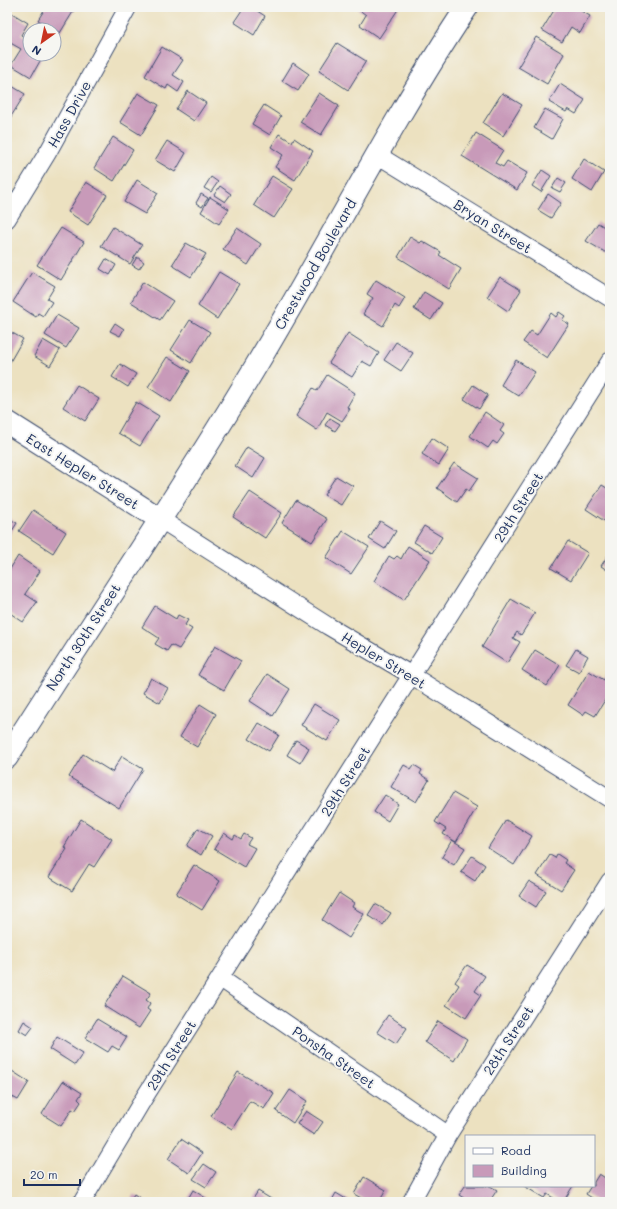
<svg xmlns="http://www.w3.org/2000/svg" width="617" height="1209" font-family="Mali,sans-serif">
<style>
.building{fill:#c89ab9}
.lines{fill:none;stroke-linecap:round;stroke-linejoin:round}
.minor-casing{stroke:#3a4a6d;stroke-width:19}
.tertiary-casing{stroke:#3a4a6d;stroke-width:24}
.minor{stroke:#fff;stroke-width:17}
.tertiary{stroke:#fff;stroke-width:22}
.labels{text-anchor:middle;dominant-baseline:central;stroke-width:4;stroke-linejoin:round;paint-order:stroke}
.street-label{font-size:14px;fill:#1b2f5e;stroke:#f6f6f2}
</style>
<rect width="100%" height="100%" fill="#f6f6f2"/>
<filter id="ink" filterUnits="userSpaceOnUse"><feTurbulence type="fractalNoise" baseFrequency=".025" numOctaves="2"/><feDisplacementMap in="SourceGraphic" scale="8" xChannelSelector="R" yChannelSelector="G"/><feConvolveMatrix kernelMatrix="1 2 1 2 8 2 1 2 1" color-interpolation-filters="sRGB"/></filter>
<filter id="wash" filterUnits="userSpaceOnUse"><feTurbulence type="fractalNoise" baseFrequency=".012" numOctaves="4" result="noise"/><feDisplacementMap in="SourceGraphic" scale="16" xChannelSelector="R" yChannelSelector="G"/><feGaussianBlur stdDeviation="0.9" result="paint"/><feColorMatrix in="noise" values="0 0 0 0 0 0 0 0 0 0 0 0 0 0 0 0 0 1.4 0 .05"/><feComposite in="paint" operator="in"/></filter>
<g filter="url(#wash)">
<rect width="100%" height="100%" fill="#ece1c0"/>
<g id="blocks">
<path class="building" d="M46,7H76L60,33L38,20Z
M244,7H251L265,16L254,35L234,22Z
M359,7H398L399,8L379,38L360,25L366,15L358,9Z
M556,7H583L581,11L590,16L580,33L571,27L562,42L542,30Z
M10,12L28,23L21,35L27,39L30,36V54H44L31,77L11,65L21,49L7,41V36L10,31L7,29V17Z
M536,37L564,54L547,84L518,67Z
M337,43L366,61L348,90L319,71Z
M162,47L183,60L173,75L184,82L178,92L168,85L166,89L145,76Z
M293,63L309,74L298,91L282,81Z
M7,83L25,94L7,123Z
M560,84L585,100L576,114L568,109L566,112L549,102Z
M188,91L206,103L194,121L176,109Z
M138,93L159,105L141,135L120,122Z
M319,93L339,106L321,135L300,122Z
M502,93L522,105L503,136L483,123Z
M264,105L281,116L270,135L252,124Z
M545,109L563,119L552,139L534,128Z
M476,133L503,150L495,163L503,167L507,161L527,173L517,190L462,156Z
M279,134L292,142L294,138L313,151L295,180L275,167L283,155L271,147Z
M113,137L133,150L114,181L94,168Z
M167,141L186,153L175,172L155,160Z
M584,159L604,172L592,192L572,179Z
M542,170L551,176L541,192L532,186Z
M272,176L293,189L274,218L254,205Z
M211,177L218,182L211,192L204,188Z
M558,178L566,183L560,192L552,188Z
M137,180L158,193L145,214L124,202Z
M86,182L107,195L88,225L68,212Z
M220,186L231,194L225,202L214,195Z
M201,194L208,198L202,207L196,203Z
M548,194L561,203L551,218L538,210Z
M210,197L229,209L219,224L201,212Z
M610,222V255L586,241L598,223L606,228Z
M113,227L142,245L130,264L101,246Z
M61,228L84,242L61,280L37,265Z
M237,228L261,244L248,265L223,249Z
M410,237L420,243L422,241L441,252L439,255L461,269L449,289L398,257Z
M186,243L206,254L191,277L172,265Z
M137,257L144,262L139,269L132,265Z
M106,259L116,265L110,275L100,269Z
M32,272L55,286L47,299L52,302L43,316L38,313L36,317L13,302Z
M219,272L239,284L217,319L198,306Z
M500,277L521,290L508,311L487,297Z
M376,280L405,298L399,308L395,305L383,326L363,314L373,298L367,294Z
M143,282L173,301L160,320L131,302Z
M424,292L442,303L431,320L414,309Z
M559,312L565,316L562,320L569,324L547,358L523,342L531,331L537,335L551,313L556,317Z
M57,315L79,328L66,348L45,335Z
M190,320L210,332L191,363L171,350Z
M115,323L124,329L120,336L110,331Z
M7,330L23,339L7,367Z
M348,333L379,353L371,366L362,361L352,377L329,363Z
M43,340L60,350L50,366L34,356Z
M396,342L413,353L401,371L384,360Z
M167,357L190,371L171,402L148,387Z
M516,360L535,372L519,396L501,385Z
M120,364L136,374L128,387L112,377Z
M327,375L355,393L347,407L350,409L342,421L327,412L317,430L296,416L313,388L317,391Z
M77,385L99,399L85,421L63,407Z
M473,385L488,395L479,409L464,399Z
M136,402L159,416L140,446L118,433Z
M485,412L504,425L500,431L504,434L497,444L493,441L488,448L470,436Z
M330,418L340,424L335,431L325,425Z
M432,438L449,449L439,465L422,454Z
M247,447L265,458L253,478L235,466Z
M454,463L478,478L469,491L466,489L457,502L437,488Z
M336,476L353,486L341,505L324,495Z
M602,485L610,490V515L606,522L586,509Z
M250,492L282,513L265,538L233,517Z
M296,500L327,519L312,542L282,523Z
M33,510L66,532L53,553L19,531Z
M8,518L17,523L7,539V520Z
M380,521L396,531L385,549L369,539Z
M424,526L442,537L432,553L414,542Z
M343,531L369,547L351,574L326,558Z
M568,541L588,553L571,580L551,568Z
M408,546L430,560L404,600L374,581L389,556L394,559L397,556L401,559Z
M610,552V572L601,566Z
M18,556L40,571L25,594L37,602L23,622L7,611V574Z
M511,599L535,613L521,635L517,632L513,638L520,642L507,663L482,647Z
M155,606L176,619L178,615L188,620L185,625L192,629L179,649L171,645L167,651L155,644L159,638L142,627Z
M215,646L241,661L224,690L198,675Z
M576,649L588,656L579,672L566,665Z
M535,650L560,665L547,686L522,670Z
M610,670V692L595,716L586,711L583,715L568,705L589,671L604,680Z
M267,674L290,689L273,716L250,701Z
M151,678L168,688L160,703L143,693Z
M200,704L216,714L197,747L180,737Z
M314,704L340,720L327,741L301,725Z
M259,723L279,735L269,751L249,739Z
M296,740L309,748L300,763L287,755Z
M83,754L112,772L122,756L143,769L119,808L69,777Z
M404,765L411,769L414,765L422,770L420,774L429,780L416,802L391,787Z
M453,793L477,807L456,842L443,834L446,829L435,822Z
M385,795L398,804L388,821L374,812Z
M81,819L112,839L94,867L89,864L72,891L49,877L67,849L64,847Z
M506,820L532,836L514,865L488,848Z
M198,828L212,836L201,855L187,846Z
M224,833L233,839L235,835L241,839L244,834L251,838L247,844L255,848L244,867L214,849Z
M452,840L465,848L454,865L442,857Z
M557,854L566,860L564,863L574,870L561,890L537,875L550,855L555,858Z
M472,856L485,865L475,881L461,872Z
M194,865L220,881L202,910L176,894Z
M529,881L546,891L536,907L519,896Z
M339,893L354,903L352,907L364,914L349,938L322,920Z
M375,904L391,913L383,925L368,915Z
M467,965L485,976L475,991L481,995L466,1018L446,1005L459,985L455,982Z
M123,976L151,993L146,1000L150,1003L147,1009L150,1011L139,1028L104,1006Z
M388,1015L407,1028L396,1044L377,1032Z
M97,1019L127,1037L119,1050L112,1046L108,1052L85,1038Z
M24,1021L33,1027L27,1035L19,1030Z
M438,1021L467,1039L454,1061L425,1042Z
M57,1037L83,1053L75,1065L50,1049Z
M12,1071L29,1082L18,1100L7,1094V1079Z
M238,1072L274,1093L264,1109L250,1101L232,1129L211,1116Z
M63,1081L82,1093L78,1099L81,1102L75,1111L72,1109L61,1126L42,1114Z
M290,1090L307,1101L293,1123L276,1111Z
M306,1111L323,1122L314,1135L297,1124Z
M181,1139L202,1153L189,1173L168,1159Z
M204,1164L216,1172L206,1187L193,1179Z
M599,1174L610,1181V1202H598L586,1194L591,1186H594V1182Z
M364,1177L386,1190L379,1202H368L354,1194Z
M465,1186H490L497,1190L489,1202H476L471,1199L470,1202L459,1195Z
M524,1186H573L563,1202H560L547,1194L544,1198Z
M193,1190L212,1202H186Z
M258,1191L276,1202H251Z
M336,1193L351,1202H331Z
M134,1194L146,1202H129Z"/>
</g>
</g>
<g filter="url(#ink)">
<use href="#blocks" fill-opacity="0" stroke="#3a4a6d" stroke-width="1"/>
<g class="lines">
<defs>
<path id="minor" d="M376,154L610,298
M7,219L48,152L128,7
M160,519L328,626L411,675L610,799
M220,978L448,1135
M82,1202L144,1098L610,361
M411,1202L448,1135L610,881"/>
<path id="tertiary" d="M7,422L160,519
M7,757C86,632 169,510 245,384C321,260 386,129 467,7"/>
</defs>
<use href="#minor" class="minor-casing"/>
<use href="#tertiary" class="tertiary-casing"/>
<use href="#minor" class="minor"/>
<use href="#tertiary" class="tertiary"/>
</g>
</g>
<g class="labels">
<g class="street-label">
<text transform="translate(69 114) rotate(-61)">Hass Drive</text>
<text transform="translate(493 226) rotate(32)">Bryan Street</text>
<text transform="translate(315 264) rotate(-60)">Crestwood Boulevard</text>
<text transform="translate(83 471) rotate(32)">East Hepler Street</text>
<text transform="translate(518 507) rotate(-58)">29th Street</text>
<text transform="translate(83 637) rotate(-57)">North 30th Street</text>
<text transform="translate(384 660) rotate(31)">Hepler Street</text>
<text transform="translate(345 781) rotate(-58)">29th Street</text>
<text transform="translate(508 1040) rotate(-57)">28th Street</text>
<text transform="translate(171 1055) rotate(-58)">29th Street</text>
<text transform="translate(334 1057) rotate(35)">Ponsha Street</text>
</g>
</g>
<rect width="617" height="1209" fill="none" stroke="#f6f6f2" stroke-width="24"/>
<rect x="465" y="1135" width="130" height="52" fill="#f6f6f2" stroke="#9ea6b7"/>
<rect x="473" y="1148" width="20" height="6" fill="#ffffff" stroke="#9ea6b7"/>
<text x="501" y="1155" font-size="12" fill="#1b2f5e">Road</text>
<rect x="473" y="1165" width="20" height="12" fill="#c89ab9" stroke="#9ea6b7"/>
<text x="501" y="1175" font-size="12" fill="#1b2f5e">Building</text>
<g transform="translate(42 42) rotate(213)"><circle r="19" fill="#f6f6f2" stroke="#9ea6b7"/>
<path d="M0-3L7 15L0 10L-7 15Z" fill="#c8321e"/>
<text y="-6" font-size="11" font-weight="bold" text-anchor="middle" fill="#1b2f5e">N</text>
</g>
<path d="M24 1179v6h56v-6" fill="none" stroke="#1b2f5e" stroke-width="2"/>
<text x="30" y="1179" font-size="12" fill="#1b2f5e" stroke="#f6f6f2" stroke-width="3" paint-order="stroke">20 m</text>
</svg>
